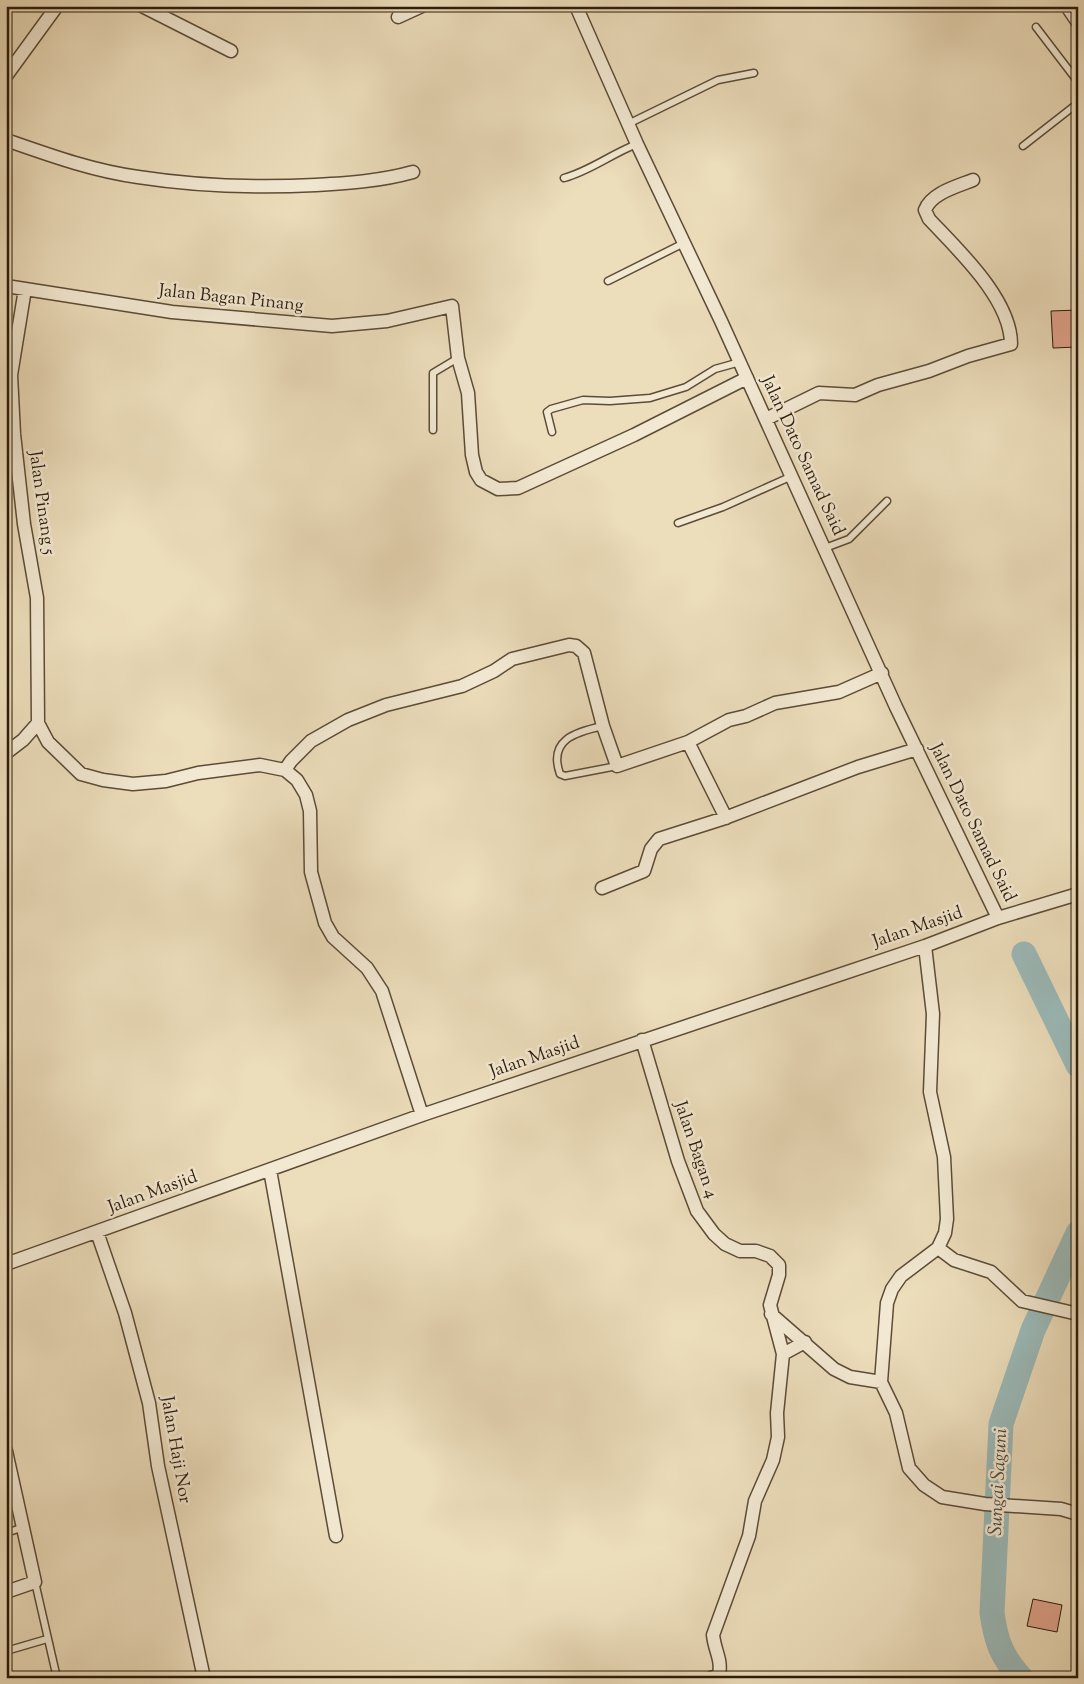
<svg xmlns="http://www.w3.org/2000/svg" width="1084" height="1684" font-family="'Sorts Mill Goudy',serif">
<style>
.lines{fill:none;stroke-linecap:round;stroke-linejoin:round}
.river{stroke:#9bbab9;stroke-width:25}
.building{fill:#e2a48e;stroke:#2b1c0b}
.lane-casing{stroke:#5b4c37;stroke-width:9}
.street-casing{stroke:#5b4c37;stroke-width:15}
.lane{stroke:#f3e9d3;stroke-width:6}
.street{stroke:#f3e9d3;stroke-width:12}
.labels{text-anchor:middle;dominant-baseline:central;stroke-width:5;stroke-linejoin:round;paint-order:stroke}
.street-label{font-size:18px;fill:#2b1c0b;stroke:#f3e9d3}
.water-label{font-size:19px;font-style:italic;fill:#4d4b3f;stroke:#f3e9d3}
</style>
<rect width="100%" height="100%" fill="#ecddbb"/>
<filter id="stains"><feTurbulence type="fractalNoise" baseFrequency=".004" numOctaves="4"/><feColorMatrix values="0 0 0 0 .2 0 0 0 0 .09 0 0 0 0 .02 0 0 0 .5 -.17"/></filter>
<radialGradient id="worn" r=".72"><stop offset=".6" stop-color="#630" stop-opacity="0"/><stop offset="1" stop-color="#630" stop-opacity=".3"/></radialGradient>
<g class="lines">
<path class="river" d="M1024,954L1078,1065
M1021,1678C1001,1656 996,1641 992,1613L1001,1424L1033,1330L1078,1233"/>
</g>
<path class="building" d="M1078,310V347L1053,348L1051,311Z
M1033,1599L1062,1605L1057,1632L1027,1626Z"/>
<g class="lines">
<defs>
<path id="lane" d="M1063,6L1078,28
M1036,27L1078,82
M628,124L718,80L754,73
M1023,146L1078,103
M564,178C590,171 611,154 637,144
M608,281L684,243
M433,430V373L458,358
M552,432L547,412L551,409L583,400L610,401L650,398L686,387L715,369L740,362
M678,523L723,507L792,476
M825,548L849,539L887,501
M603,726C575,732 548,740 560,774L565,776L617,766
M6,1533L24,1527
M35,1582L57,1678
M6,1651L47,1639"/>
<path id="street" d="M142,6L231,51
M576,6L637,144L721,321L896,707L998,918
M398,17L422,6
M6,76L57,6
M6,140C49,155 93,171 138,177C196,186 257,188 316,185C349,183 381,181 413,172
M6,286L172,312L332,326L387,321L452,306L458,358L468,393L472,455L476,472L481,480L498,489L518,488L634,435L747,378
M25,289L11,375L14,434L24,524L37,598L38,723L48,742L81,774L103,780L133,784L166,781L198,773L260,765L285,770L297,780L306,795L310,811L311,872L325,923L333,937L367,968L382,991L422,1115
M766,419L819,393L855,395L878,385L929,371L968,356L1011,344C1011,299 958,250 929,219L925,210C931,193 958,186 973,180
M688,742L726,818
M6,753L23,740L38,723
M285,770L291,761L311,741L348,720L386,705L462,686L494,671L512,659L569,645L576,646L584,653L603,726L617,766L688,742L729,720L746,716L775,703L839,692L882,673
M602,888L644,871L651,849L659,839L725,818L858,767L917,749
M925,946L933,1014L930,1092L944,1157L947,1219L945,1233L938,1248L901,1276L892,1289L887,1303L881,1382L896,1413L909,1468L924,1485L942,1497L985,1504L1061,1509L1078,1514
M642,1040L678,1161L697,1211L714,1234L725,1244L740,1251H756L770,1256L779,1265V1275L770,1305L783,1354L777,1413L778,1437L773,1460L755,1501L749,1536L713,1635C715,1652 722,1659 719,1675L711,1678
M270,1170L336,1536
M97,1232L125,1313L149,1403L158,1466L204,1678
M938,1248L954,1260L991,1272L1022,1301L1078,1314
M6,1264L422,1115L925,946L998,918L1078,894
M771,1314L834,1369L850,1377L881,1382
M783,1354L805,1342
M6,1451L35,1582L6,1592"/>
</defs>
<use href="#lane" class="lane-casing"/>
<use href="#street" class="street-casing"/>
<use href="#lane" class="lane"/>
<use href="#street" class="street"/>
</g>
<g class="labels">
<g class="street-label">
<text transform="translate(231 299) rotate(6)">Jalan Bagan Pinang</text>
<text transform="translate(802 456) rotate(65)">Jalan Dato Samad Said</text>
<text transform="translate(41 503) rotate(82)">Jalan Pinang 5</text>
<text transform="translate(972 823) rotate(64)">Jalan Dato Samad Said</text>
<text transform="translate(918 928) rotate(-19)">Jalan Masjid</text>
<text transform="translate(535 1058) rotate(-19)">Jalan Masjid</text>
<text transform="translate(695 1150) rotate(71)">Jalan Bagan 4</text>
<text transform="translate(153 1193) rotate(-20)">Jalan Masjid</text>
<text transform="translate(175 1450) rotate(80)">Jalan Haji Nor</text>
</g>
<g class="water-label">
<text transform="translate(999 1482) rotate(-87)">Sungai Saguni</text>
</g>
</g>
<rect width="1084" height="1684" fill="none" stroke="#ecddbb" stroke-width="25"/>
<rect x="8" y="8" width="1069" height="1669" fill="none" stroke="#2b1c0b" stroke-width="2.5"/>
<rect x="12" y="12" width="1059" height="1659" fill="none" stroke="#2b1c0b"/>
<rect width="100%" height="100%" filter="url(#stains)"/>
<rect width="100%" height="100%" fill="url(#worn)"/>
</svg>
